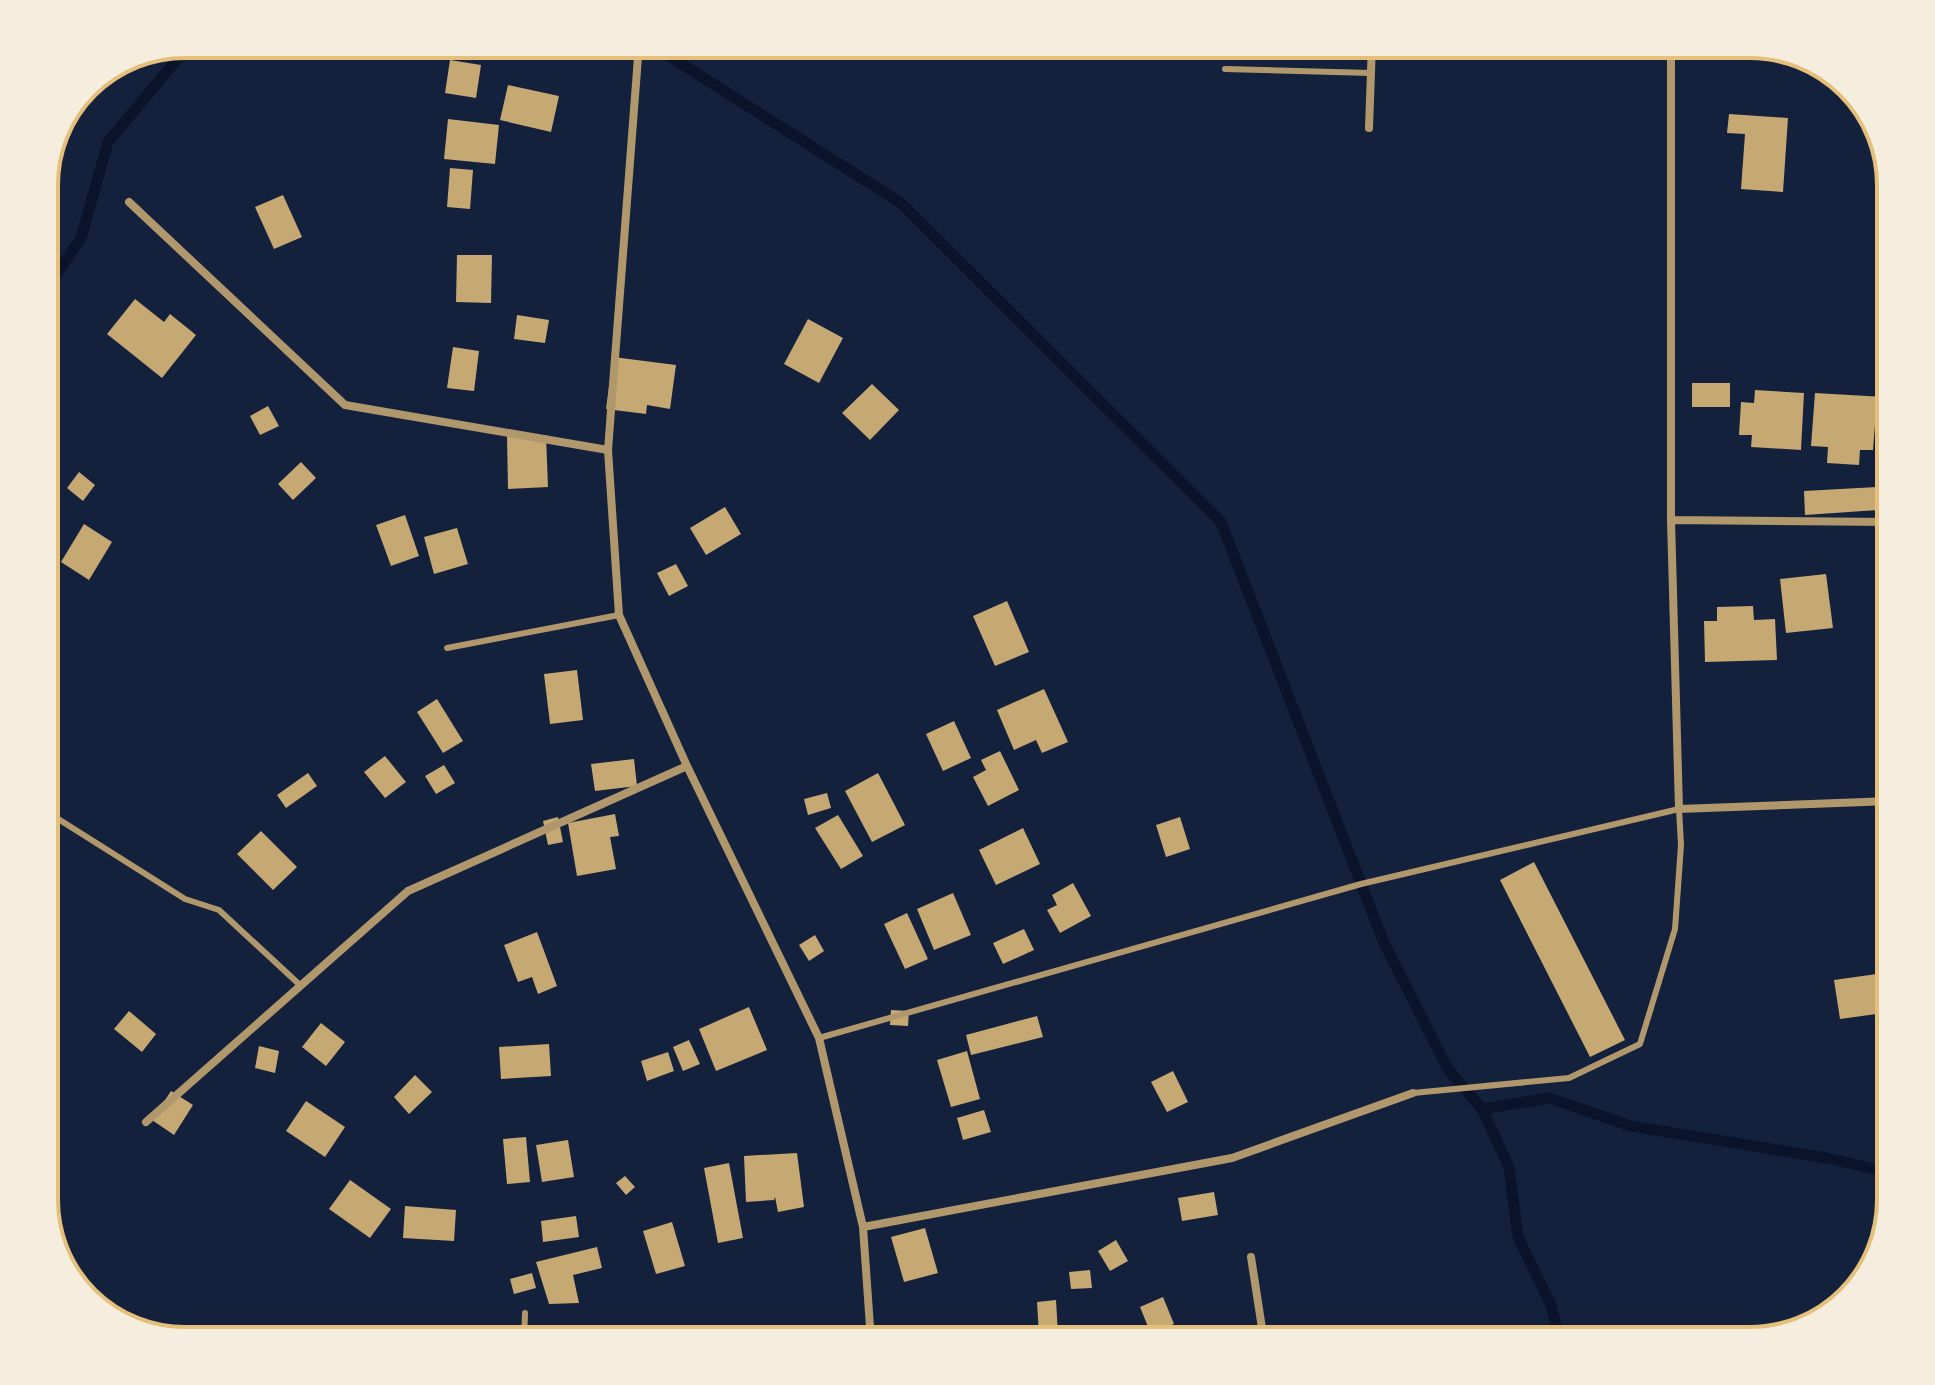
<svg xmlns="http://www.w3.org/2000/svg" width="1935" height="1385" font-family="Manrope,sans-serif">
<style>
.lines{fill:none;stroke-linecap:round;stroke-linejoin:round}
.stream{stroke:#0b132b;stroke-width:11}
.building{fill:#c6a872}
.service{stroke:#b1986c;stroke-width:6}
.minor{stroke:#b1986c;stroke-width:8}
.rim{fill:none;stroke:#e5c07b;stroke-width:4}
</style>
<rect width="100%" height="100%" fill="#14213d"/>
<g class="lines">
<path class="stream" d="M650,44L901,203L1221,522L1384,943L1448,1069L1482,1109L1509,1167L1518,1237L1551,1305L1560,1341
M44,292L81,238L108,142L190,44
M1482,1109L1549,1098L1631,1126L1827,1158L1891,1173"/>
</g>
<path class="building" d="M450,60L481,65L476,98L445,93Z
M508,85L559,96L551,132L500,120Z
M1729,114L1788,118L1783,192L1741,189L1745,134L1727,133Z
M448,119L499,125L495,164L444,159Z
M450,168L473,170L470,209L447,207Z
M283,195L302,237L274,249L255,207Z
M457,255H492L491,303L456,302Z
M135,299L164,322L170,314L196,335L162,378L107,334Z
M517,315L549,320L545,343L514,339Z
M808,319L843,338L819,383L784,364Z
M453,347L479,351L474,391L447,388Z
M613,357L676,365L670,409L647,405L646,414L606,409Z
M1692,383H1730V407H1692Z
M1887,383H1891V446H1888Z
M872,384L899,410L870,440L842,413Z
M1755,390L1804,393L1801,450L1751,447L1752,435H1739L1741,402L1754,403Z
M1815,393L1884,397L1882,426L1875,425L1873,450H1860L1859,465L1827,463L1828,447L1811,446Z
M268,406L279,426L260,435L250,416Z
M546,435L548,487L508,489L507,436Z
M301,462L316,478L293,500L278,484Z
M79,472L95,485L83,501L67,488Z
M1877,487L1878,510L1805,515L1804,491Z
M725,507L741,534L706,555L690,528Z
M405,515L419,556L391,566L376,525Z
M84,524L112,542L89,580L61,562Z
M457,528L468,564L434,574L424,537Z
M676,564L688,586L669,596L657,573Z
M1826,574L1833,628L1786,633L1780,579Z
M1007,601L1029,652L995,666L973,616Z
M1753,606L1754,620L1775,619L1777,660L1705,662L1704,621H1717V607Z
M577,670L583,720L550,724L544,674Z
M1044,689L1068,742L1042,753L1036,740L1014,750L997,710Z
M437,699L463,741L443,753L417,712Z
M954,721L971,758L943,771L926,734Z
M1000,751L1019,790L988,806L973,777L986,770L981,760Z
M385,756L406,782L385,798L364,772Z
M634,759L637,786L595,791L591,764Z
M444,765L455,783L436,794L425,776Z
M308,773L317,786L286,808L277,795Z
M878,773L905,825L872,842L845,791Z
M827,793L831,808L808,815L804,799Z
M615,814L619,836L610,837L616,869L577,876L568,823Z
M838,815L863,856L841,869L815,828Z
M558,817L563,842L548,845L543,821Z
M1180,817L1190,849L1166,857L1156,825Z
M1023,828L1040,864L996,885L979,850Z
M261,831L297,867L273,890L237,854Z
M1534,862L1625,1040L1590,1057L1500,880Z
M1073,883L1091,916L1060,933L1047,910L1057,905L1052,895Z
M953,893L971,935L934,950L917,909Z
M907,913L928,959L905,969L884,924Z
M1024,929L1034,950L1003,964L993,943Z
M537,932L557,986L538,994L532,977L518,982L504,945Z
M815,935L824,951L809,961L799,945Z
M1891,972V1012L1840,1019L1834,980Z
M749,1007L767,1050L716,1071L699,1029Z
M891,1010L909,1011L908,1026L890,1025Z
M129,1011L156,1034L142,1052L114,1029Z
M1037,1016L1043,1037L971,1055L966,1035Z
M321,1023L345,1042L326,1066L302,1047Z
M689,1040L700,1064L683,1071L673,1047Z
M549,1044L551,1076L501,1079L499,1047Z
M259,1046L279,1051L275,1073L255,1068Z
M967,1051L980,1099L951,1107L937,1060Z
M668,1052L674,1071L647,1081L641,1061Z
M1173,1071L1188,1102L1167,1112L1151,1082Z
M415,1075L432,1092L409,1114L394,1097Z
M171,1091L193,1105L174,1135L152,1120Z
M306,1101L345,1127L325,1157L286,1131Z
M984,1110L991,1132L963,1140L957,1118Z
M526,1137L530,1182L507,1184L503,1139Z
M568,1140L574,1177L542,1182L536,1145Z
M797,1153L804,1207L778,1212L775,1197L774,1200L746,1202L744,1156Z
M729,1163L743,1238L718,1243L704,1168Z
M625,1176L635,1187L626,1195L616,1183Z
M350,1180L391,1209L370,1238L329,1209Z
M1214,1192L1218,1215L1182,1221L1178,1198Z
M405,1206L456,1210L454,1241L403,1238Z
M576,1216L579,1237L543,1242L541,1221Z
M672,1222L685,1266L656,1274L643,1231Z
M925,1228L938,1273L904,1282L891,1237Z
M1116,1240L1128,1261L1110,1271L1098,1251Z
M597,1247L602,1268L573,1275L579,1303L549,1304L536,1262Z
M1090,1270L1092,1288L1071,1289L1069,1272Z
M532,1273L536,1288L514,1294L510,1279Z
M1163,1297L1174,1324L1151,1334L1140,1307Z
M1056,1300L1058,1334L1039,1335L1037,1302Z
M382,1325L418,1328L417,1341H381Z
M1758,1326L1759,1339L1750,1341H1695V1332Z
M572,1327L575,1341H532L531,1334Z
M1323,1329L1327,1341H1289V1340Z"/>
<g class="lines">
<path class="service" d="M1225,69L1371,73
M447,648L619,615
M44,810L185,899L219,910L301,986
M819,1038L1361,884L1679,809L1681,845L1675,929L1640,1044L1569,1078L1413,1093
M524,1341L525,1313"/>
<path class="minor" d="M639,44L608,450L619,615L687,766L819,1038L863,1227L871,1341
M1671,44V520L1679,809L1891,801
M1369,128L1372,44
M129,202L345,405L608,450
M1671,520L1891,522
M146,1122L408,891L687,766
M863,1227L1232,1158L1413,1093
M1251,1257L1264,1341"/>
</g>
<path d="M0 0H1935V1385H0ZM185 58H1750A127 127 0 0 1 1877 185V1200A127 127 0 0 1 1750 1327H185A127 127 0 0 1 58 1200V185A127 127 0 0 1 185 58Z" fill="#f5edde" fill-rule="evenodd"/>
<path class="rim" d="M185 58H1750A127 127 0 0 1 1877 185V1200A127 127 0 0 1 1750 1327H185A127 127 0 0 1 58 1200V185A127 127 0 0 1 185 58Z"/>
</svg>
